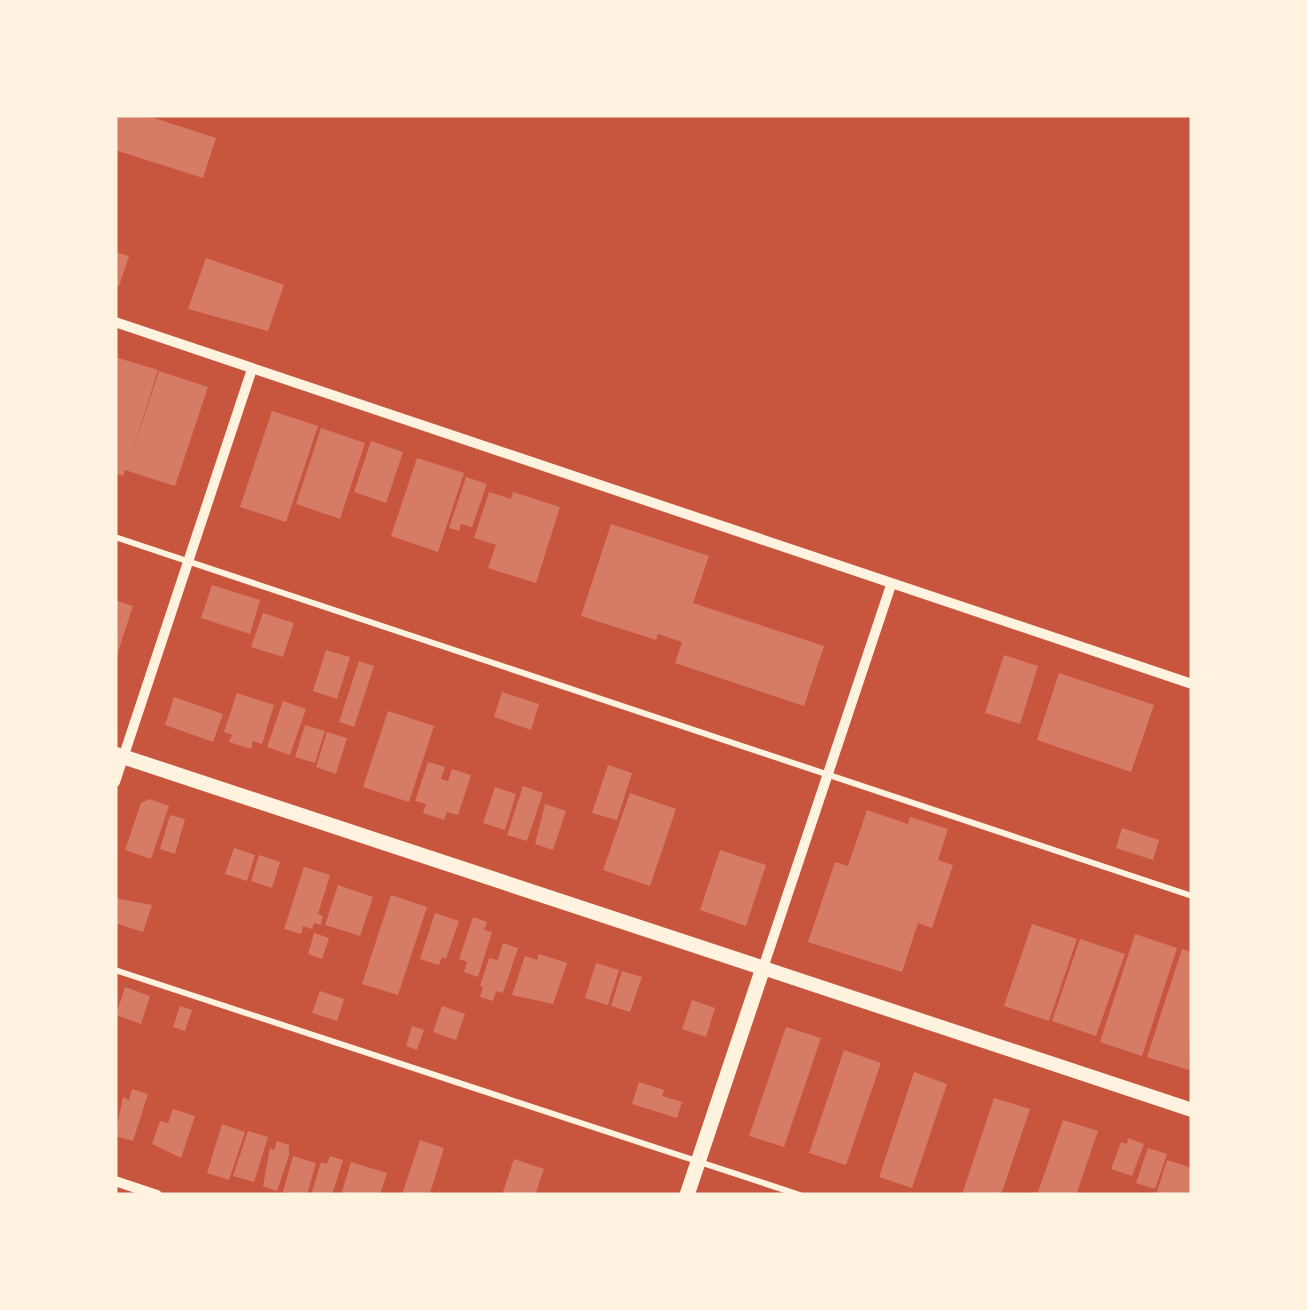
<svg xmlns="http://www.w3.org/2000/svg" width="1307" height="1310" font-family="'PT Serif',serif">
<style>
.building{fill:#d67c66}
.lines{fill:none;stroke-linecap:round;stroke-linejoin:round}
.service{stroke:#fff3e0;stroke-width:6}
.minor{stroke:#fff3e0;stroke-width:10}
.tertiary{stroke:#fff3e0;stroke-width:14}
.secondary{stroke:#fff3e0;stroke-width:15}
</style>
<rect width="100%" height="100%" fill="#c8553d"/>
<path class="building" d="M115,115H145L216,138L203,178L115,150Z
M115,252L129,256L119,286L115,285Z
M206,258L284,285L268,331L188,309Z
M115,357L158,370L130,459L159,371L208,387L175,486L125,470L123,476L115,473Z
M272,411L318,426L286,522L240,507Z
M321,428L365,443L340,519L296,504Z
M371,441L403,452L386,503L354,492Z
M417,458L464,473L438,552L391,536Z
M466,477L487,484L472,527L461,524L459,531L449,528Z
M489,492L511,499L513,492L560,507L536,583L488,568L496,545L474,538Z
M611,524L709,556L693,603L824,646L804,706L675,663L682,642L658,634L656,640L581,616Z
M212,585L260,600L250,634L201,618Z
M115,600L133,606L116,658H115Z
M263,613L294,623L283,657L251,647Z
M326,650L350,657L337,699L313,691Z
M1004,655L1038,666L1020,724L985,713Z
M359,661L374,666L354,727L339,722Z
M1059,673L1154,705L1131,772L1037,740Z
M502,692L539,704L531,730L494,717Z
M237,693L274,705L262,744L253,741L251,749L229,742L232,735L224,732Z
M174,697L223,714L213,742L165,725Z
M283,701L306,709L290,755L267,747Z
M388,711L434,726L409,802L363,787Z
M305,725L325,731L315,763L295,757Z
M327,732L347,738L336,774L316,767Z
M428,762L445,767L441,779L448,781L452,769L471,775L458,815L447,812L444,820L423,813L426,804L415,801Z
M608,765L632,773L617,820L592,813Z
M523,786L543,793L527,841L507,835Z
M495,787L516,794L505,830L483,823Z
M630,793L676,809L650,886L603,870Z
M149,799L169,806L151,859L125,850L141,803Z
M545,804L566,811L553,850L535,844Z
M867,810L908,824L910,817L948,829L938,860L953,865L932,928L918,923L902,972L808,942L835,862L848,866Z
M170,815L185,819L175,854L160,849Z
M1122,828L1159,840L1153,860L1116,848Z
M234,848L255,855L247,881L225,874Z
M720,850L766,865L746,926L700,910Z
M259,855L280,862L272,888L251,881Z
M304,867L330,875L318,914L323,916L321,925L314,923L312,929L303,926L301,934L284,929Z
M338,885L373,897L360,936L325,925Z
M391,895L427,907L398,995L362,984Z
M115,898L152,905L143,932L115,923Z
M435,913L459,921L446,959L442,957L439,965L420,959Z
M473,917L487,922L484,930L492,932L478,977L464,972L467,962L459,959Z
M1032,924L1077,939L1049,1021L1004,1006Z
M314,933L329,938L322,959L308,954Z
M1135,934L1177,948L1142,1056L1100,1042Z
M1080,939L1125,954L1096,1036L1052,1021Z
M503,943L518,948L503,993L496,991L493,1001L480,997L483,987L480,986L489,958L498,960Z
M1182,949L1192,952L1189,1070L1147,1057Z
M539,954L567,963L553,1004L512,995L525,956L537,960Z
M596,963L619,970L608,1005L585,998Z
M622,971L642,977L630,1012L611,1006Z
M125,987L150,996L141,1024L116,1015Z
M320,991L344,999L337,1021L312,1013Z
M692,1000L715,1008L706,1037L682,1029Z
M180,1006L192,1010L185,1031L173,1027Z
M442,1006L465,1014L456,1040L433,1032Z
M412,1026L424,1030L417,1050L406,1046Z
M786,1027L821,1038L784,1147L749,1136Z
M844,1050L881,1063L846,1165L809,1153Z
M914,1072L947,1084L912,1188L879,1177Z
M639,1082L664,1090L662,1096L682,1102L677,1118L632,1104Z
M132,1089L148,1094L133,1141L115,1136L123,1097L129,1100Z
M994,1098L1030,1109L1001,1195H962Z
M173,1109L195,1116L181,1158L152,1144L160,1121L168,1123Z
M1063,1120L1098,1131L1076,1195H1037Z
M222,1124L245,1132L229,1180L207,1173Z
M248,1131L268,1137L254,1182L233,1176Z
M1128,1138L1144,1144L1132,1176L1111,1169L1121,1142L1127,1144Z
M420,1140L444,1148L432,1187L429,1195H402Z
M277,1141L289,1145V1155L277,1191L263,1186L270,1148L274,1150Z
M1148,1148L1167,1154L1155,1189L1136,1183Z
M293,1156L316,1163L307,1195L283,1192Z
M330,1156L343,1160L332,1195H311L321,1162L327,1164Z
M514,1159L544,1169L535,1195H502Z
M1167,1160L1192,1168V1195H1156Z
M351,1162L387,1173L380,1195H341Z"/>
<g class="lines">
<path class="service" d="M115,537L1192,896
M115,970L800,1195"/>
<path class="minor" d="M115,322L1192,684
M115,782L252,369
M763,968L891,585
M115,1181L157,1195"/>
<path class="tertiary" d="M763,968L1192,1110"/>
<path class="secondary" d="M115,754L763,968L687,1195"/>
</g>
<rect width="1307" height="1310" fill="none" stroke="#fff3e0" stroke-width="235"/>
</svg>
